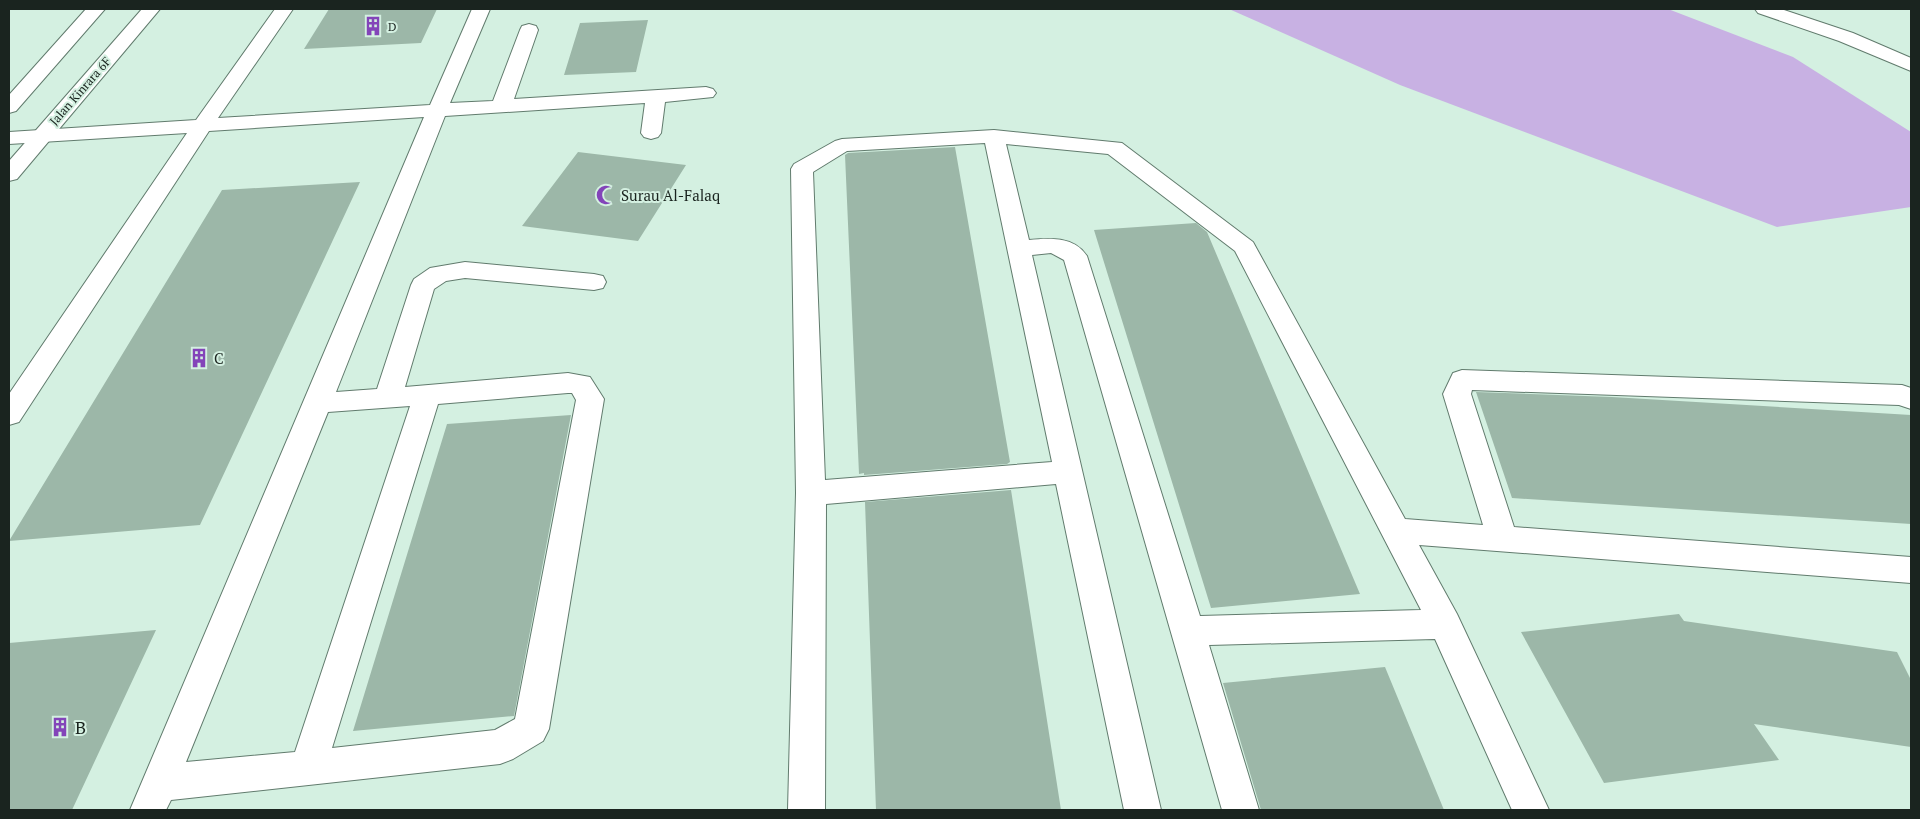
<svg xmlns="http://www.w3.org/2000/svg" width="1920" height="819" font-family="'PT Serif',serif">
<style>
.green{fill:#c8b1e3}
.building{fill:#9cb7a8}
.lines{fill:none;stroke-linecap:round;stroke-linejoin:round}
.minor-casing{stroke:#617b6d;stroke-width:2}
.major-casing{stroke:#617b6d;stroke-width:2}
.minor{fill:#fff;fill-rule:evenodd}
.major{fill:#fff;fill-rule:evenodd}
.labels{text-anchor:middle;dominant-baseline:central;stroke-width:4;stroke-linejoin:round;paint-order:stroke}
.far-poi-label{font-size:12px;fill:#1a241f;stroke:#d4f0e1;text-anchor:start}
.far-street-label{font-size:12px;fill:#1a241f;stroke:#d4f0e1}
.poi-label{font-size:15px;fill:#1a241f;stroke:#d4f0e1;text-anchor:start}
.near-poi-label{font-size:18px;fill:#1a241f;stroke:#d4f0e1;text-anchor:start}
</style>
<rect width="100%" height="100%" fill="#d4f0e1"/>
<path class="green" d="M1229,9H1668L1793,57L1911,132V207L1777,227L1400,85Z"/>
<path class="building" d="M329,9H437L421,43L304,49Z
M648,20L636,72L564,75L580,23Z
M955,147L1010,462L1007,464L864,475V473L859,474L845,155L848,153Z
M578,152L686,165L638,241L522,226Z
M360,182L200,525L9,541L222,190Z
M1196,223L1207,232L1360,594L1211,608L1094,230Z
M1476,392L1612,397L1911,415V524L1512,498Z
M571,415L514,716L353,731L447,424Z
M1011,490L1061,810H876L865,502Z
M1679,614L1684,621L1897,652L1911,680V747L1754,724L1779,760L1604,783L1521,632Z
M156,630L72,810H9V643Z
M1385,667L1444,810H1261L1223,683Z"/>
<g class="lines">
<defs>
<path id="minor" d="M275,9H293L218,118L430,105L472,9H490L450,103L493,101L520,30L522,26L529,24L536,26L538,30L514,99L706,87L713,89L716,93L713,97L665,102L661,133L658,137L651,139L644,137L641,133L645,103L445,116L336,392L377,389L411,285L414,279L430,268L465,262L594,274L603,276L606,282L603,288L594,290L465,278L446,281L434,289L405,387L568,373L590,377L604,399L549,729L543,741L513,759L500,764L171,800L166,810H130L424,117L209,131L19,422L9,425V394L187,133L9,144V132L196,120ZM568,393H572L576,400L515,719L495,730L332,748L438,404ZM410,406L295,752L186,762L328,412Z
M1755,9H1781L1853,33L1911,58V71L1839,41L1758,13Z
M994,130L1122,143L1253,242L1405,519L1483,525L1443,394L1453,373L1462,370L1902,385L1911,388V409L1899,405L1472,390L1471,394L1514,527L1911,557V583L1419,545L1457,614L1549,810H1512L1435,639L1209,645L1259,810H1222L1064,260L1051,253L1032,255L1161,810H1124L1056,484L826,504L825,810H788L796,493L791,169L794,164L835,141L842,139ZM985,143L1052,462L825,480L813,172L847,151ZM1006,144L1108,154L1235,251L1421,610L1200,616L1087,256C1074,236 1049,238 1029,240Z"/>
<path id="major" d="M86,9H105L16,111L9,113V95Z
M142,9H160L17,179L9,181V161Z"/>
</defs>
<use href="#minor" class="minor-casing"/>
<use href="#major" class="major-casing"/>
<use href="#minor" class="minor"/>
<use href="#major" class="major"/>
</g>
<defs>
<symbol id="building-bare" viewBox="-9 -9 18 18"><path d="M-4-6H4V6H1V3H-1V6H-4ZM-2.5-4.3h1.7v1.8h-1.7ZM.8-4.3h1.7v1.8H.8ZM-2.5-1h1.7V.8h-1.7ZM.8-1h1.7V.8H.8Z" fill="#8344b9" stroke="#d4f0e1" stroke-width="2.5" paint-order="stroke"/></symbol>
<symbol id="mosque-bare" viewBox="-9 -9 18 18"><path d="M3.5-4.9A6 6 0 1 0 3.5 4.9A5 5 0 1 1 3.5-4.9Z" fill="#8344b9" stroke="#d4f0e1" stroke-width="2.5" paint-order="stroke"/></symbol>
</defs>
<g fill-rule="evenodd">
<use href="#building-bare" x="359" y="12" width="28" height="28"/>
<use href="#mosque-bare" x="592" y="181" width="28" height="28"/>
<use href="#building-bare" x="185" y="344" width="28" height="28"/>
<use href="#building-bare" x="46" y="713" width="28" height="28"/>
</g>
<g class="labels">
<g class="far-poi-label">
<text x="388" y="26">D</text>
</g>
<g class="far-street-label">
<text transform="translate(80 91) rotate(-49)">Jalan Kinrara 6F</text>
</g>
<g class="poi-label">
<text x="621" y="195">Surau Al-Falaq</text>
<text x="214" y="358">C</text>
</g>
<g class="near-poi-label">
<text x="75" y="727">B</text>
</g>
</g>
<rect width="1920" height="819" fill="none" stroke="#1a241f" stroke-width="20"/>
</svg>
